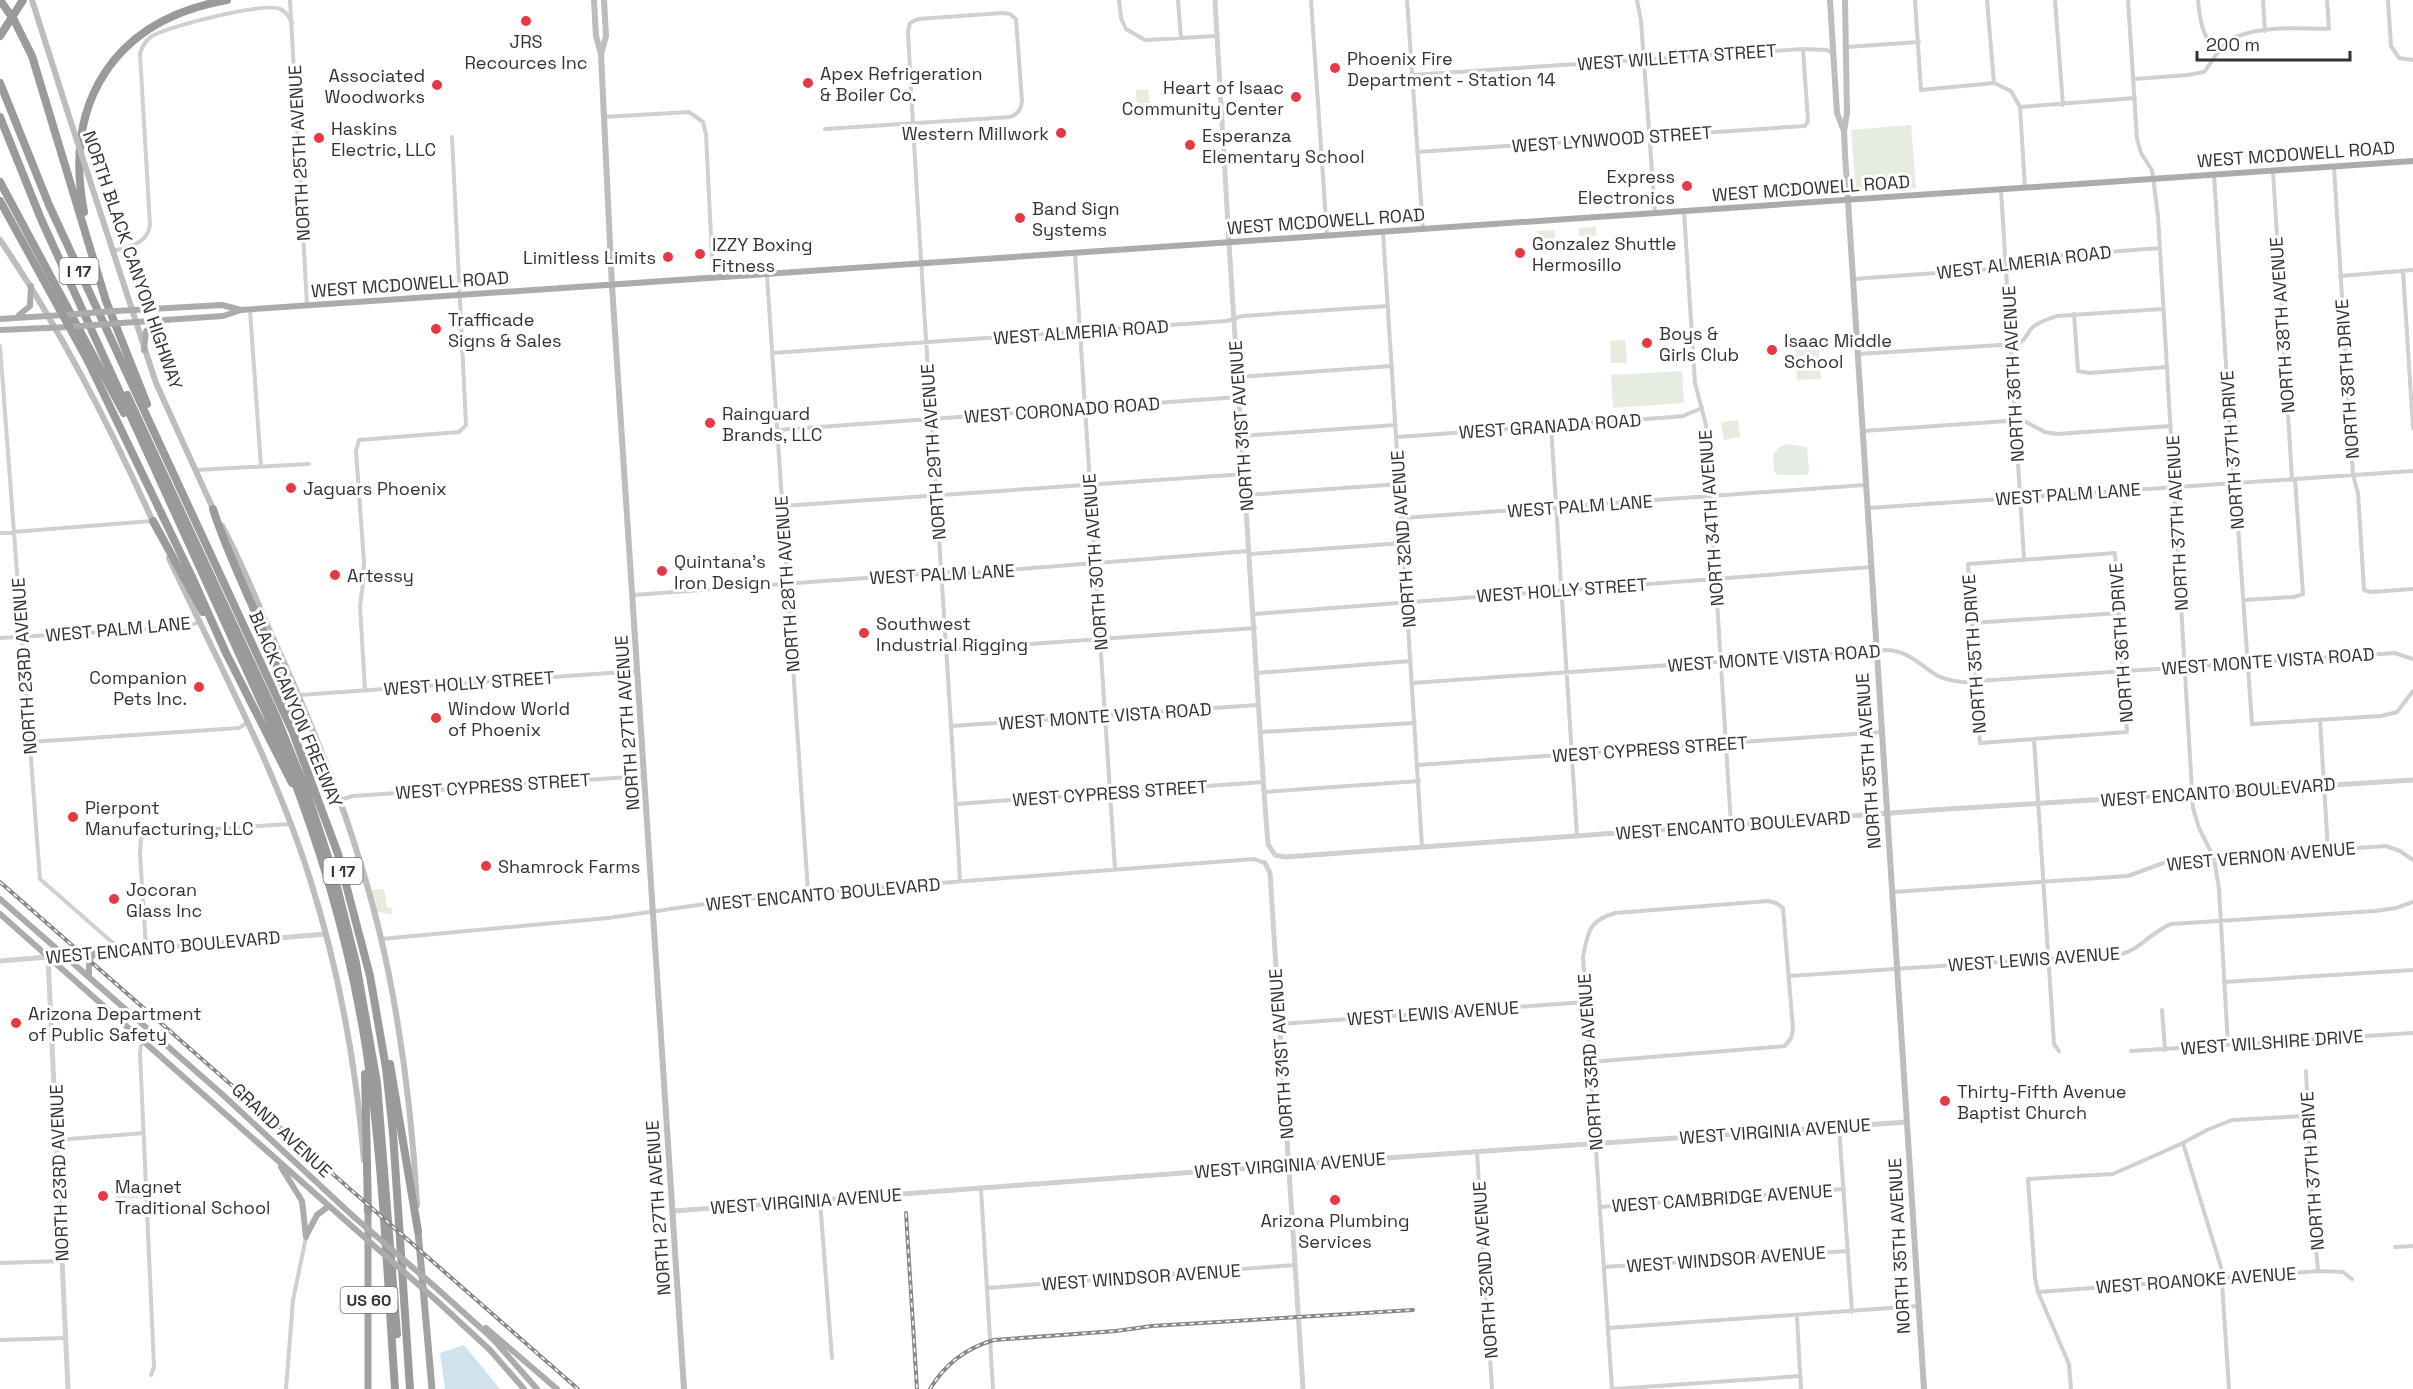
<svg xmlns="http://www.w3.org/2000/svg" width="2413" height="1389" font-family="'Space Grotesk',sans-serif">
<style>
.green{fill:#e6ecdf}
.water{fill:#cfe2ee}
.lines{fill:none;stroke-linecap:round;stroke-linejoin:round}
.minor{stroke:#d0d0d0;stroke-width:4}
.tertiary{stroke:#d0d0d0;stroke-width:5}
.secondary{stroke:#bdbdbd;stroke-width:6}
.primary{stroke:#ababab;stroke-width:6}
.trunk{stroke:#a2a2a2;stroke-width:7}
.motorway{stroke:#9a9a9a;stroke-width:8}
.rail-casing{stroke:#888;stroke-width:4}
.rail{stroke:#fff;stroke-width:1.5;stroke-dasharray:4.5;stroke-linecap:butt}
.secondary-bridge{stroke:#bdbdbd;stroke-width:6}
.primary-bridge{stroke:#ababab;stroke-width:6}
.motorway-bridge{stroke:#9a9a9a;stroke-width:8}
.poi-dot{fill:#e63946;stroke:#fff;stroke-width:2}
.labels{text-anchor:middle;dominant-baseline:central;stroke-width:6;stroke-linejoin:round;paint-order:stroke}
.shield{fill:#fff;stroke:#707070;stroke-width:1.5}
.shield-label{font-size:16px;font-weight:bold;fill:#333}
.poi-label{font-size:18px;fill:#333;stroke:#fff;text-anchor:start}
.street-label{font-size:18px;fill:#333;stroke:#fff}
</style>
<rect width="100%" height="100%" fill="#fff"/>
<path class="green" d="M1148,89L1150,108L1137,109L1136,90Z
M1911,125L1916,188L1859,192L1856,190L1851,130Z
M1596,227V236H1579V228Z
M1555,230V238L1538,239L1537,231Z
M1625,340L1627,363H1611L1610,341Z
M1818,340L1821,379L1797,380L1795,342Z
M1682,371L1684,403L1613,408L1611,375Z
M1738,420L1740,437L1724,440L1721,422Z
M1787,444L1807,447L1809,472L1807,475H1779L1774,472L1773,455L1779,447Z
M384,889L387,907L392,908V914L377,912L371,890Z
M138,1187V1199L116,1200L115,1188Z"/>
<path class="water" d="M464,1345L500,1389H445L440,1353Z"/>
<g class="lines">
<path class="minor" d="M290,0L307,305
M1119,0L1121,18L1126,29L1145,40L1217,36
M1178,0L1181,38
M1311,0L1327,236
M1407,0L1423,230
M1637,0L1641,21L1655,213
M1915,0L1921,90L1994,83L2011,91L2020,107L2025,188
M1987,0L1994,83
M2055,0L2063,105
M2128,0L2137,139L2141,153L2152,170L2158,216L2193,808L2199,828L2214,858L2219,889L2228,1045
M2198,0C2200,21 2202,37 2218,52
M2263,0L2265,31
M2388,0L2391,46L2399,58L2413,60
M1846,47L1919,42
M1412,75L1803,49L1827,50L1832,53
M2134,79L2188,75L2204,72C2212,63 2217,50 2227,42C2250,25 2301,28 2329,29L2327,0
M2020,107L2135,98
M604,117L689,112L703,122L706,134L713,278
M825,129L1010,117C1018,114 1021,110 1022,101L1016,19L1010,14L1002,13L918,19L910,23L908,31C922,315 945,598 960,881
M1417,152L1805,126L1808,121L1803,49
M2334,167L2353,475L2358,493L2364,590L2371,592L2413,589
M2273,171L2292,479
M2214,175L2233,476L2235,483L2252,724L2381,716L2397,712L2413,691
M2001,190L2024,559
M1684,211L1695,383L1706,425L1731,825
M1383,232L1422,846
M113,251C129,246 147,245 150,225L140,54C142,46 145,41 152,36C169,26 264,2 280,9C286,11 289,17 292,23
M1075,254L1115,869
M2403,271L2413,428
M767,275L808,893
M2340,276L2413,270
M1853,279L2006,268L2022,265L2042,257L2160,248
M250,310L261,467
M2074,314L2078,371L2089,373L2167,367
M0,346L40,879L121,950
M772,353L1227,321L1242,316L1388,306
M1858,354L2016,344C2026,342 2026,333 2033,327C2040,321 2049,319 2057,316L2162,309
M1238,377L1392,366
M1551,425L1577,836
M777,430L1239,397
M1863,431L2022,420L2045,432L2057,434L2171,426
M1242,436L1396,425
M1397,437L1673,417L1683,416L1702,408
M196,470L309,464
M1246,495L1400,484
M782,506L1245,474
M1868,508L2413,471
M1403,518L1865,485
M0,533L152,521
M2115,553L2127,732L1980,743L1968,564Z
M1250,554L1404,543
M633,595L949,572L969,573L1249,551
M2244,600L2294,597L2303,594L2295,479
M1254,614L1871,567
M1972,623L2119,613
M0,638L186,627L199,622
M945,650L1255,628
M1257,673L1411,661
M1412,683L1886,650C1908,650 1921,666 1938,676C1946,680 1954,681 1962,682L2395,653L2413,659
M365,690L360,606L363,583L364,562L356,451L359,440L459,432L466,425L452,137
M300,695L637,671
M2320,720L2328,850
M951,726L1258,705
M1261,732L1415,723
M2034,739L2054,1044L2059,1051
M30,742L239,728L247,723
M1418,765L1882,732
M1264,792L1419,781
M340,800L353,796L644,776
M956,804L1263,782
M1892,892L2128,876L2166,862L2328,850L2386,846L2400,851L2413,860
M381,939L608,918L726,901L808,893L1254,859L1265,863
M146,948L140,854L141,838L151,833L289,824
M1789,976L2121,954C2140,950 2152,931 2171,924L2375,911L2396,908L2413,902
M2224,982L2413,970
M2162,1010L2165,1050
M1280,1024L1586,1002
M149,1031L142,1040L140,1053L154,1367L151,1375
M2131,1051L2413,1033
M1590,1062L1785,1046L1791,1038L1793,1029L1783,908L1776,903L1768,901L1615,913C1588,921 1588,932 1583,957L1612,1389
M2306,1071L2312,1201L2318,1271
M1839,1127L1852,1312
M57,1140L144,1133
M2183,1143L2221,1267L2229,1389
M1477,1152L1492,1389
M981,1189L993,1389
M820,1200L832,1358
M1600,1207L1844,1189
M2395,1247L2413,1246
M0,1263L62,1261
M1604,1267L1848,1251
M987,1288L1295,1265
M2038,1292L2318,1271L2343,1272L2352,1279
M1797,1317L1801,1389
M1608,1328L1918,1306
M0,1340L65,1338
M286,1389L293,1300L306,1237
M1614,1389L1800,1376
M2071,1389L2069,1364L2038,1292L2035,1278L2028,1179L2113,1174L2183,1143L2207,1130L2232,1120L2307,1116"/>
<path class="tertiary" d="M1215,0L1229,243L1264,792L1268,844L1275,855L1285,857L1932,810L2413,780
M1265,863L1270,873L1303,1389
M48,957L68,1389
M0,961L326,934
M674,1211L1343,1161L1907,1122"/>
<path class="secondary" d="M32,0L67,110
M594,0L596,36L601,54L612,286L684,1389
M1830,0L1837,113L1844,131
M1845,0L1847,113L1844,131L1845,154L1924,1389
M601,54L606,36L604,0
M92,187L156,383L214,511
M0,240C61,329 110,426 154,524
M222,526C240,559 254,594 269,629C320,740 365,855 389,975C404,1051 413,1129 417,1205
M169,558C218,663 275,767 310,879C339,970 356,1065 364,1160"/>
<path class="primary" d="M116,311L222,305L241,310
M19,315L30,306L31,286
M0,319L63,315
M121,323L223,316L241,310L2413,161
M0,330L69,327
M144,350L146,331L159,322
M0,899L223,1095L354,1217
M0,914L355,1229
M89,977V960L96,952
M281,1167L302,1201L306,1237
M307,1234L317,1215L329,1206
M433,1285L493,1339L537,1389
M436,1300L490,1350L524,1389
M486,1328L557,1389"/>
<path class="trunk" d="M368,1211V1389
M418,1231L432,1389"/>
<path class="motorway" d="M0,0L14,20L32,56L106,301L147,404
M0,83L49,205L292,730L338,854L370,976L386,1068L393,1133L410,1389
M0,117L41,219L277,737C317,834 348,937 365,1041C383,1156 387,1273 395,1389
M0,182L124,413
M84,212C63,102 114,20 227,0
M127,395L276,716L306,790L334,875L356,963L377,1083L397,1334
M213,509C235,579 279,647 290,719
M153,521L203,612
M192,577L226,653L292,783
M390,1064L418,1231
M365,1074L368,1211"/>
<defs>
<path id="rail" d="M0,882L578,1389
M906,1213L917,1389
M930,1389C945,1364 966,1348 994,1340L1116,1331L1152,1326L1413,1310"/>
</defs>
<use href="#rail" class="rail-casing"/>
<use href="#rail" class="rail"/>
<path class="secondary-bridge" d="M67,110L92,187"/>
<path class="primary-bridge" d="M63,315L116,311
M69,327L121,323
M354,1217L433,1285
M355,1229L436,1300"/>
<path class="motorway-bridge" d="M0,36L23,0
M0,201L87,359L192,577"/>
</g>
<g class="poi-dot">
<circle cx="526" cy="21" r="6"/>
<circle cx="1335" cy="68" r="6"/>
<circle cx="808" cy="83" r="6"/>
<circle cx="437" cy="85" r="6"/>
<circle cx="1296" cy="97" r="6"/>
<circle cx="1061" cy="133" r="6"/>
<circle cx="319" cy="138" r="6"/>
<circle cx="1190" cy="145" r="6"/>
<circle cx="1687" cy="186" r="6"/>
<circle cx="1020" cy="218" r="6"/>
<circle cx="1520" cy="253" r="6"/>
<circle cx="700" cy="254" r="6"/>
<circle cx="668" cy="257" r="6"/>
<circle cx="436" cy="329" r="6"/>
<circle cx="1647" cy="343" r="6"/>
<circle cx="1772" cy="350" r="6"/>
<circle cx="710" cy="423" r="6"/>
<circle cx="291" cy="488" r="6"/>
<circle cx="662" cy="571" r="6"/>
<circle cx="335" cy="575" r="6"/>
<circle cx="864" cy="633" r="6"/>
<circle cx="199" cy="687" r="6"/>
<circle cx="436" cy="718" r="6"/>
<circle cx="73" cy="817" r="6"/>
<circle cx="486" cy="866" r="6"/>
<circle cx="114" cy="899" r="6"/>
<circle cx="16" cy="1023" r="6"/>
<circle cx="1945" cy="1101" r="6"/>
<circle cx="103" cy="1196" r="6"/>
<circle cx="1335" cy="1200" r="6"/>
</g>
<g class="labels">
<g class="shield">
<rect x="59.5" y="258" width="39" height="26" rx="4.5"/>
<rect x="323.5" y="858" width="39" height="26" rx="4.5"/>
<rect x="340.5" y="1287" width="57" height="26" rx="4.5"/>
</g>
<g class="shield-label">
<text x="79" y="271">I 17</text>
<text x="343" y="871">I 17</text>
<text x="369" y="1300">US 60</text>
</g>
<g class="poi-label">
<text x="526" y="41" text-anchor="middle">JRS<tspan x="526" dy="21">Recources Inc</tspan></text>
<text x="1347" y="58">Phoenix Fire<tspan x="1347" dy="21">Department - Station 14</tspan></text>
<text x="820" y="73">Apex Refrigeration<tspan x="820" dy="21">&amp; Boiler Co.</tspan></text>
<text x="425" y="75" text-anchor="end">Associated<tspan x="425" dy="21">Woodworks</tspan></text>
<text x="1284" y="87" text-anchor="end">Heart of Isaac<tspan x="1284" dy="21">Community Center</tspan></text>
<text x="331" y="128">Haskins<tspan x="331" dy="21">Electric, LLC</tspan></text>
<text x="1049" y="133" text-anchor="end">Western Millwork</text>
<text x="1202" y="135">Esperanza<tspan x="1202" dy="21">Elementary School</tspan></text>
<text x="1675" y="176" text-anchor="end">Express<tspan x="1675" dy="21">Electronics</tspan></text>
<text x="1032" y="208">Band Sign<tspan x="1032" dy="21">Systems</tspan></text>
<text x="1532" y="243">Gonzalez Shuttle<tspan x="1532" dy="21">Hermosillo</tspan></text>
<text x="712" y="244">IZZY Boxing<tspan x="712" dy="21">Fitness</tspan></text>
<text x="656" y="257" text-anchor="end">Limitless Limits</text>
<text x="448" y="319">Trafficade<tspan x="448" dy="21">Signs &amp; Sales</tspan></text>
<text x="1659" y="333">Boys &amp;<tspan x="1659" dy="21">Girls Club</tspan></text>
<text x="1784" y="340">Isaac Middle<tspan x="1784" dy="21">School</tspan></text>
<text x="722" y="413">Rainguard<tspan x="722" dy="21">Brands, LLC</tspan></text>
<text x="303" y="488">Jaguars Phoenix</text>
<text x="674" y="561">Quintana's<tspan x="674" dy="21">Iron Design</tspan></text>
<text x="347" y="575">Artessy</text>
<text x="876" y="623">Southwest<tspan x="876" dy="21">Industrial Rigging</tspan></text>
<text x="187" y="677" text-anchor="end">Companion<tspan x="187" dy="21">Pets Inc.</tspan></text>
<text x="448" y="708">Window World<tspan x="448" dy="21">of Phoenix</tspan></text>
<text x="85" y="807">Pierpont<tspan x="85" dy="21">Manufacturing, LLC</tspan></text>
<text x="498" y="866">Shamrock Farms</text>
<text x="126" y="889">Jocoran<tspan x="126" dy="21">Glass Inc</tspan></text>
<text x="28" y="1013">Arizona Department<tspan x="28" dy="21">of Public Safety</tspan></text>
<text x="1957" y="1091">Thirty-Fifth Avenue<tspan x="1957" dy="21">Baptist Church</tspan></text>
<text x="115" y="1186">Magnet<tspan x="115" dy="21">Traditional School</tspan></text>
<text x="1335" y="1220" text-anchor="middle">Arizona Plumbing<tspan x="1335" dy="21">Services</tspan></text>
</g>
<g class="street-label">
<text transform="translate(1677 57) rotate(-4)">WEST WILLETTA STREET</text>
<text transform="translate(1612 139) rotate(-4)">WEST LYNWOOD STREET</text>
<text transform="translate(299 153) rotate(-93)">NORTH 25TH AVENUE</text>
<text transform="translate(2296 154) rotate(-4)">WEST MCDOWELL ROAD</text>
<text transform="translate(1811 188) rotate(-4)">WEST MCDOWELL ROAD</text>
<text transform="translate(1326 221) rotate(-4)">WEST MCDOWELL ROAD</text>
<text transform="translate(133 260) rotate(71)">NORTH BLACK CANYON HIGHWAY</text>
<text transform="translate(2024 262) rotate(-7)">WEST ALMERIA ROAD</text>
<text transform="translate(410 284) rotate(-4)">WEST MCDOWELL ROAD</text>
<text transform="translate(2282 325) rotate(-94)">NORTH 38TH AVENUE</text>
<text transform="translate(1081 332) rotate(-4)">WEST ALMERIA ROAD</text>
<text transform="translate(2013 374) rotate(-93)">NORTH 36TH AVENUE</text>
<text transform="translate(2347 379) rotate(-94)">NORTH 38TH DRIVE</text>
<text transform="translate(1062 410) rotate(-4)">WEST CORONADO ROAD</text>
<text transform="translate(1241 426) rotate(-94)">NORTH 31ST AVENUE</text>
<text transform="translate(1550 426) rotate(-4)">WEST GRANADA ROAD</text>
<text transform="translate(2232 450) rotate(-94)">NORTH 37TH DRIVE</text>
<text transform="translate(933 452) rotate(-94)">NORTH 29TH AVENUE</text>
<text transform="translate(2068 494) rotate(-4)">WEST PALM LANE</text>
<text transform="translate(1580 506) rotate(-4)">WEST PALM LANE</text>
<text transform="translate(1711 518) rotate(-94)">NORTH 34TH AVENUE</text>
<text transform="translate(2177 523) rotate(-93)">NORTH 37TH AVENUE</text>
<text transform="translate(1403 539) rotate(-94)">NORTH 32ND AVENUE</text>
<text transform="translate(1095 562) rotate(-94)">NORTH 30TH AVENUE</text>
<text transform="translate(942 574) rotate(-3)">WEST PALM LANE</text>
<text transform="translate(787 584) rotate(-94)">NORTH 28TH AVENUE</text>
<text transform="translate(1562 590) rotate(-4)">WEST HOLLY STREET</text>
<text transform="translate(118 629) rotate(-5)">WEST PALM LANE</text>
<text transform="translate(2121 643) rotate(-94)">NORTH 36TH DRIVE</text>
<text transform="translate(1974 654) rotate(-94)">NORTH 35TH DRIVE</text>
<text transform="translate(1774 658) rotate(-4)">WEST MONTE VISTA ROAD</text>
<text transform="translate(2268 661) rotate(-4)">WEST MONTE VISTA ROAD</text>
<text transform="translate(24 666) rotate(-94)">NORTH 23RD AVENUE</text>
<text transform="translate(469 683) rotate(-4)">WEST HOLLY STREET</text>
<text transform="translate(296 709) rotate(67)">BLACK CANYON FREEWAY</text>
<text transform="translate(1105 716) rotate(-4)">WEST MONTE VISTA ROAD</text>
<text transform="translate(627 723) rotate(-94)">NORTH 27TH AVENUE</text>
<text transform="translate(1650 749) rotate(-4)">WEST CYPRESS STREET</text>
<text transform="translate(1868 761) rotate(-94)">NORTH 35TH AVENUE</text>
<text transform="translate(493 786) rotate(-4)">WEST CYPRESS STREET</text>
<text transform="translate(2218 792) rotate(-4)">WEST ENCANTO BOULEVARD</text>
<text transform="translate(1110 793) rotate(-4)">WEST CYPRESS STREET</text>
<text transform="translate(1733 825) rotate(-4)">WEST ENCANTO BOULEVARD</text>
<text transform="translate(2261 856) rotate(-5)">WEST VERNON AVENUE</text>
<text transform="translate(823 894) rotate(-5)">WEST ENCANTO BOULEVARD</text>
<text transform="translate(163 947) rotate(-5)">WEST ENCANTO BOULEVARD</text>
<text transform="translate(2034 959) rotate(-4)">WEST LEWIS AVENUE</text>
<text transform="translate(1433 1013) rotate(-4)">WEST LEWIS AVENUE</text>
<text transform="translate(2272 1042) rotate(-4)">WEST WILSHIRE DRIVE</text>
<text transform="translate(1281 1054) rotate(-94)">NORTH 31ST AVENUE</text>
<text transform="translate(1590 1062) rotate(-94)">NORTH 33RD AVENUE</text>
<text transform="translate(282 1130) rotate(43)">GRAND AVENUE</text>
<text transform="translate(1775 1131) rotate(-4)">WEST VIRGINIA AVENUE</text>
<text transform="translate(1290 1165) rotate(-4)">WEST VIRGINIA AVENUE</text>
<text transform="translate(2312 1171) rotate(-94)">NORTH 37TH DRIVE</text>
<text transform="translate(59 1173) rotate(-92)">NORTH 23RD AVENUE</text>
<text transform="translate(1722 1198) rotate(-4)">WEST CAMBRIDGE AVENUE</text>
<text transform="translate(806 1201) rotate(-4)">WEST VIRGINIA AVENUE</text>
<text transform="translate(658 1208) rotate(-94)">NORTH 27TH AVENUE</text>
<text transform="translate(1899 1246) rotate(-93)">NORTH 35TH AVENUE</text>
<text transform="translate(1726 1259) rotate(-4)">WEST WINDSOR AVENUE</text>
<text transform="translate(1485 1270) rotate(-94)">NORTH 32ND AVENUE</text>
<text transform="translate(1141 1277) rotate(-4)">WEST WINDSOR AVENUE</text>
<text transform="translate(2196 1280) rotate(-4)">WEST ROANOKE AVENUE</text>
</g>
</g>
<path d="M2197 51v9h153v-9" fill="none" stroke="#333333" stroke-width="3"/>
<text x="2206" y="51" font-size="18" fill="#333333" stroke="#ffffff" stroke-width="4.5" paint-order="stroke">200 m</text>
</svg>
